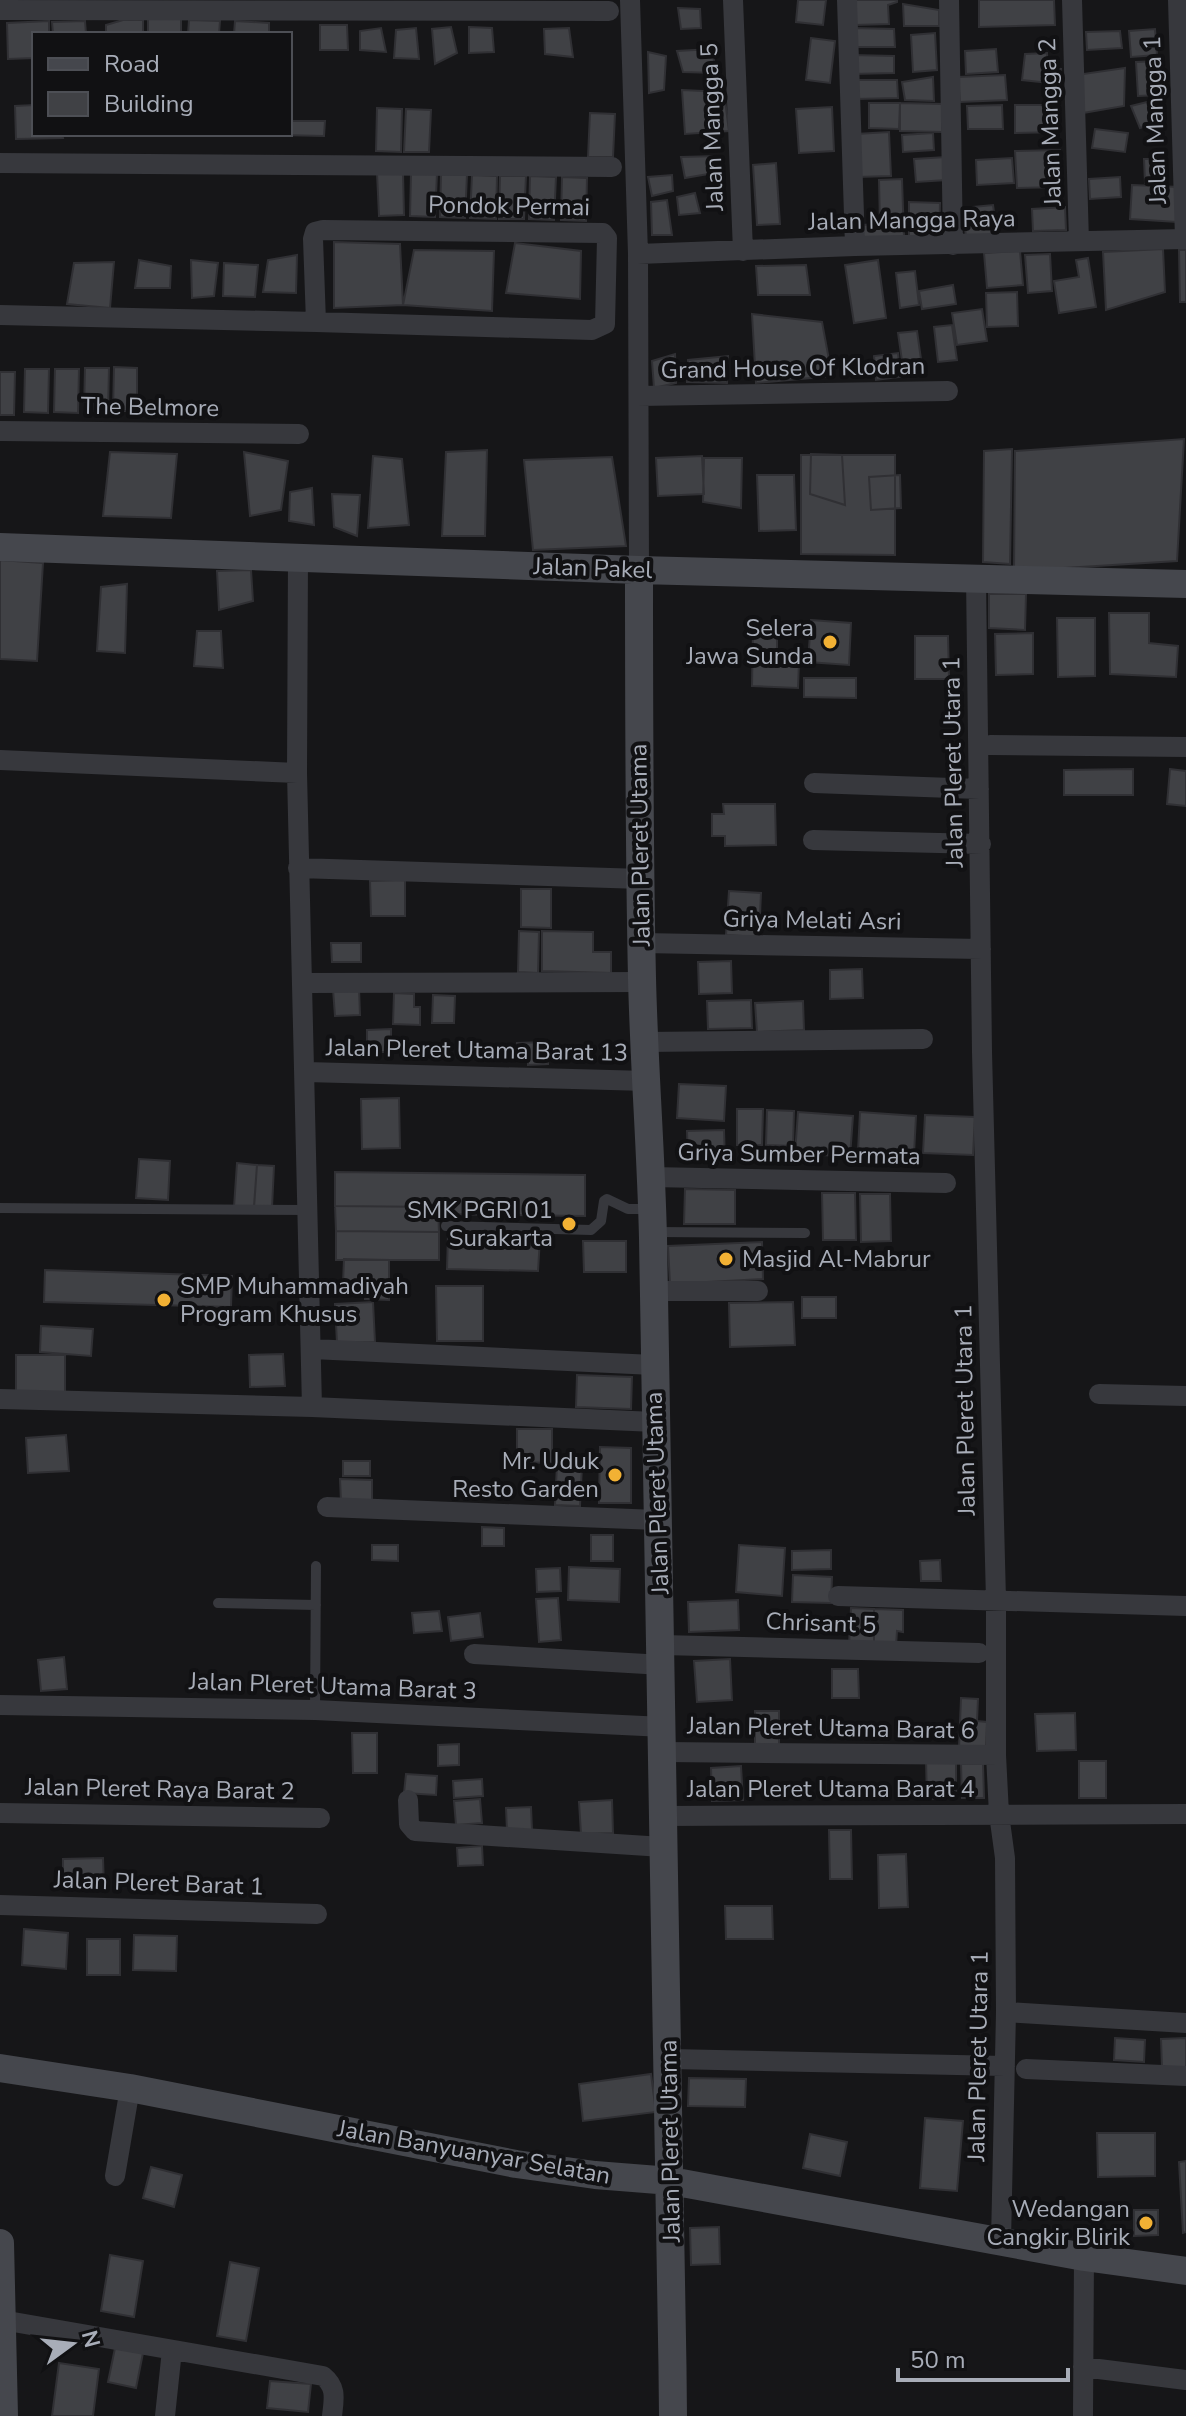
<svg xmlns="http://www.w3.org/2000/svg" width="1186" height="2416" font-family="'Nunito Sans',sans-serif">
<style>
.building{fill:#404145;stroke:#303034;stroke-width:2}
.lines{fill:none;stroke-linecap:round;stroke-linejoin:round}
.lane{stroke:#37383d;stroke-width:10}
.street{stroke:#37383d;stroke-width:20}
.secondary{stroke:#45474d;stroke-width:28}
.poi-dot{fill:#f2b134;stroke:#111113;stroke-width:3}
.labels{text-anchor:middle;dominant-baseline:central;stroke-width:8;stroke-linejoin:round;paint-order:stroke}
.street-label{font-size:24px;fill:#a8adb8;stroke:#111113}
.poi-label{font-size:24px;fill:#a8adb8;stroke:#111113;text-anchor:end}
</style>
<rect width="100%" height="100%" fill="#161618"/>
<path class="building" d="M798,0H826L823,25L796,22Z
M854,0H897V2L888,5L889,24L855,25Z
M979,0H1054L1055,25L979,27Z
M903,4L939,10V26H904Z
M678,8L700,9L701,28L681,29Z
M148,19H181V34H148Z
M123,20H143V34H106V25Z
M189,20L220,21L219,34H188Z
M49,21V34H34V58L8,59L7,23Z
M85,21L86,34H53L52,22Z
M235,21L269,23V34H234Z
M320,25H347L348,50H320Z
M451,27L457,53L435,64L432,29Z
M469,27L492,28L494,52L469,53Z
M381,28L386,52L360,50V31Z
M416,28L419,59L394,58L396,30Z
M569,28L573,57L545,54L544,29Z
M852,28L894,29L895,47H852Z
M1155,29L1157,55L1131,57L1129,31Z
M1120,31L1122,48L1087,50L1086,32Z
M935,33L937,70L913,72L911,35Z
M811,38L835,41L830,83L806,80Z
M712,49L716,73L683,72L677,51Z
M996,49L998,72L966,74L965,51Z
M648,52L666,56L664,90L649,93Z
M1047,53L1048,68L1061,69L1059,84L1022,80L1025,54Z
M852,55L894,56V73L852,74Z
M1158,61L1160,95L1138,96L1136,62Z
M1125,68L1124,106L1083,113V74Z
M1005,75L1007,100L960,102L958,77Z
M933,77L934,101L905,100L902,82Z
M856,80H897L898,98L856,99Z
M682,90L724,92L729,131L685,134Z
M1155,100L1159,102L1158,123L1140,128L1131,106Z
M869,103H900L899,129L869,128Z
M900,103L943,104L942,132L900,131Z
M34,105V134H62L63,138L16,139L15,106Z
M1002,105L1003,129H968L967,106Z
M1015,105H1058V132L1015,133Z
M832,107L834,151L799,153L796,109Z
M377,108L402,109L401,152L376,151Z
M406,109L431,110L429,152H404Z
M590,113L615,114L613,157H588Z
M290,121H325L324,136L280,135L290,134Z
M1095,129L1128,133L1125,152L1092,148Z
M889,132L891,176L857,177L856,134Z
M933,133L934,150L903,152L902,135Z
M1060,150V187L1017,188L1015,151Z
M718,156L720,172L685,178L681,157Z
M946,157L947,180L916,182L914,159Z
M1012,158L1014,183L977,185L976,160Z
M1144,159H1162L1163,182L1145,183Z
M776,163L780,224L757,225L753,165Z
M377,173H403L404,215L379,216Z
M411,173L437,174L435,217L410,216Z
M441,174L467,175L465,218L440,217Z
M472,175L497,176L496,219L470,218Z
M672,175L673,191L652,196L648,177Z
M500,176H526L524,219H499Z
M530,176L556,177L554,220L529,219Z
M562,177L587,178L586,221L561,220Z
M1120,177L1121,197L1090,199L1089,179Z
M902,179L904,237L861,238V225L880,224L879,180Z
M1132,185L1179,187L1177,222L1130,219Z
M695,193L700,213L679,215L677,197Z
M667,200L672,235H652L651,202Z
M909,202L940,203L939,238L909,237Z
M993,205L997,234L966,237L963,208Z
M1065,207L1066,230L1033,231L1032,209Z
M334,242L400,244L403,305L334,308Z
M515,243L581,251L580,299L506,293Z
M1163,249L1165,292L1106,310L1103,252Z
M414,250L494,251L492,311L403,305Z
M1179,250H1186V302H1180Z
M1020,251L1023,285L987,288L984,253Z
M1050,254L1052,291L1028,293L1025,255Z
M297,255L296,293L263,292L268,260Z
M1088,258L1096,307L1059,313L1054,281L1079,277L1076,260Z
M139,260L171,266L170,288H135Z
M191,260L218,263L214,296L192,298Z
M878,260L886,318L854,323L845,265Z
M114,262L110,308L67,304L74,263Z
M224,263L258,265L255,297L223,296Z
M806,265L810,295H758L756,266Z
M915,271L919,305L900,308L896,273Z
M953,285L956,304L922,309L919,291Z
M1017,292L1018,326L987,327L986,293Z
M982,309L987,341L957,345L952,313Z
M752,314L822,322L832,376L756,383Z
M952,325L957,360L938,362L934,327Z
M917,331L922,366L903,368L898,333Z
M898,353L900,377L876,380L874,356Z
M675,354L676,383L654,388L652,361Z
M728,356L727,383L687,382L688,360Z
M114,367L137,368V411H113Z
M85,368H109L108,411H84Z
M25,369H49L48,413L24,412Z
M55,369H79L78,413L54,412Z
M0,372H15L14,415H0Z
M1184,439L1177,561L1014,571L1015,451Z
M1012,449L1010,564L983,562L984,451Z
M487,450L485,536H442L446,452Z
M110,452L177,454L171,518L103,516Z
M244,452L288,461L281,510L250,516Z
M811,454L842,455L845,505L810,494Z
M801,455H895V555L801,554Z
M373,456L402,459L409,525L368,528Z
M702,456L704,494L658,496L656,458Z
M612,457L626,546L533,550L524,460Z
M704,458H742L741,508L703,502Z
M757,475H794L796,530L759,531Z
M900,475L901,508L871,510L869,477Z
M312,488L314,525L289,521L290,492Z
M332,494L360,495L357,536L334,527Z
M0,560L43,563L37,661L0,659Z
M251,570L253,601L219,610L217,571Z
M127,584L125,653L97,651L101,587Z
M989,594H1026L1025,630L989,628Z
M1109,613H1149V643L1178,646L1176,677L1110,674Z
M1057,618H1095V676L1058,677Z
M811,620L851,623L849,665L808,662Z
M753,629L777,630V661L799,662L798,688L752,686Z
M197,631H221L223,668L194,666Z
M1033,633V674L996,675L995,634Z
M915,636H948L949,679H915Z
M804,678H856V698L804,697Z
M1133,769V795H1064V770Z
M1170,769L1186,771V806L1167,804Z
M723,804H775L776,845L725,846V836H712V814H724Z
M405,880V916H371L370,881Z
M521,889H551V928L521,927Z
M729,891L761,893L759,937L726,935Z
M519,931L539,932L538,973L518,972Z
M542,931L593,932V952H611V973L542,971Z
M331,943H361V962H332Z
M731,961L732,993L699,994L698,962Z
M862,969L863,998L830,999V970Z
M359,988L360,1015L335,1016L333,989Z
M394,993L414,994V1007H420V1025L393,1024Z
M433,995L455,996L454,1023H432Z
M751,1000L752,1028L708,1029L707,1001Z
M803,1001L804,1030L757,1032L755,1003Z
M391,1029V1052H367V1030Z
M547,1042L548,1064L528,1065V1060H518L517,1043Z
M679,1084L726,1086L724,1121L677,1118Z
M399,1098L400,1148L362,1149L361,1099Z
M737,1109H763L762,1145H737Z
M767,1110L794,1111L793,1146L766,1145Z
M798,1112L853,1116L850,1157L795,1153Z
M860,1112L916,1116L914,1154L858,1151Z
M925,1115L975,1117L973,1155L923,1153Z
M724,1130L725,1161L688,1162L687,1131Z
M139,1159L170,1161L168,1200L136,1198Z
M237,1163L257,1165L254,1208L234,1207Z
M257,1165L274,1166L272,1208L254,1206Z
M335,1172L585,1175V1216L438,1214V1207L335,1206Z
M685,1189L735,1190V1224H684Z
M822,1193H855L856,1240H823Z
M860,1194H890L891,1241L861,1242Z
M335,1206L438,1207L439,1232L336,1231Z
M336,1231L439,1232V1260H336Z
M448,1235L540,1238L538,1271L447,1269Z
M583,1241H626V1272H584Z
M762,1242L763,1279L670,1284L668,1246Z
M344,1259L389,1260V1300L365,1299L366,1283H343Z
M45,1270L232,1276L231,1307L44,1302Z
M436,1286H483V1341H437Z
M802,1297H836V1318H802Z
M373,1302L375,1342L337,1343L335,1304Z
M793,1302L795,1345L730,1347L729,1303Z
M41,1326L93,1329L91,1356L40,1352Z
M283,1354L285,1386L250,1387L249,1355Z
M16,1355H65V1395H16Z
M577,1375L632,1377L631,1409L576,1407Z
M517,1429H552V1463L517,1462Z
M66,1435L69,1471L28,1473L26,1438Z
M600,1447L631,1448V1503H599Z
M343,1461H370V1476H343Z
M557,1465L582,1466L580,1506L555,1505Z
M340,1479L372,1480V1502H341Z
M482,1527L504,1528V1546H482Z
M591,1535H613V1561H591Z
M372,1545H398V1561L372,1560Z
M739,1545L785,1548L782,1596L736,1592Z
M831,1550V1569L792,1570V1551Z
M940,1560L941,1581H921L920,1561Z
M569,1567L620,1569L619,1602L568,1600Z
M560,1568L561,1591L537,1592L536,1569Z
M793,1575L832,1577L831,1603L792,1602Z
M558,1598L561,1640L539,1642L536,1599Z
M738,1600L739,1630L689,1632L688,1602Z
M851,1608L874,1609V1646L849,1645Z
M874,1609L903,1610V1632L897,1631L896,1646H874Z
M439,1611L442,1631L414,1633L412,1613Z
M480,1613L483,1637L451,1641L448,1617Z
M64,1657L67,1689L41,1691L38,1660Z
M730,1659L732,1700L697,1702L694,1661Z
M832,1669H858L859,1698H832Z
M961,1698L978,1699L977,1721L987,1722L986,1749L959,1748Z
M755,1711H779V1745H755Z
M1075,1713L1076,1750L1037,1751L1035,1714Z
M352,1733H377V1773H353Z
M459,1744V1765L438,1766V1745Z
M926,1760H956V1798L927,1799Z
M1079,1761H1106V1798H1079Z
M961,1764H983L984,1798H962Z
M741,1766L743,1800L712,1801L711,1768Z
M406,1774L437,1776L436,1795L404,1793Z
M482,1779L483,1796L454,1798L453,1781Z
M480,1799L482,1823L456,1825L454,1801Z
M612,1800L613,1833L581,1834L579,1802Z
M531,1807L532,1830L507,1831L506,1808Z
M829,1830H851L852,1879H830Z
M482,1846L483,1865L458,1866L457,1848Z
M906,1854L908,1907L879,1908L878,1855Z
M103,1858L104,1887H63V1859Z
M725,1906H772L773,1939H726Z
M24,1929L68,1933L66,1969L22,1965Z
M134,1935L177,1936L176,1971L133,1970Z
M87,1939H120V1975H87Z
M1115,2038L1145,2040L1144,2062L1114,2060Z
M1186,2038V2067L1162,2068L1161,2039Z
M651,2074L656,2112L583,2121L579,2084Z
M689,2078L746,2079L745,2107L688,2106Z
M925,2118L963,2121L957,2191L920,2188Z
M1097,2133H1155V2176L1098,2177Z
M810,2134L847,2142L840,2176L803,2168Z
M1186,2161V2232L1183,2233L1179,2162Z
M151,2167L182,2175L174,2207L143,2198Z
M1134,2210H1158V2235L1134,2236Z
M719,2227L720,2264L691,2265L690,2228Z
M110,2255L143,2261L134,2317L101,2311Z
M230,2262L259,2268L246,2341L217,2336Z
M115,2348L143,2353L136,2388L108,2382Z
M59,2363L99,2369L93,2416H52Z
M270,2381L311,2384L308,2412L267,2408Z"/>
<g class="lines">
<path class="lane" d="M0,1208L309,1210
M446,1226L591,1230L601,1221L604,1201L607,1199L628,1209H650
M654,1232L805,1233
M218,1603L316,1605
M315,1710L316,1566"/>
<path class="street" d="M630,0L638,254L639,570
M733,0L743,251
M847,0L855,246
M949,0L953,245
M1072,0L1079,242
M1178,0L1185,239
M0,10L609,11
M0,163L612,167
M323,230L603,233L607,238L605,324L592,330L316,322L313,239L315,232Z
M638,254L855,246L1186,239
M0,315L316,322
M639,396L948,391
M0,431L299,434
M976,577L982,1052L996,1600V1755L999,1814L1005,1858L1006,2012L1001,2241
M990,745L1186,747
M0,760L297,773L312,1407
M297,773L298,558
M814,783L979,789
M813,840L981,844
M298,868L642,879
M642,943L981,949
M303,983L642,982
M645,1042L923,1039
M306,1072L647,1081
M651,1177L946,1183
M654,1291H758
M312,1349L654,1365
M1099,1394L1186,1396
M0,1399L312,1407L655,1422
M327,1507L657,1520
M838,1596L1186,1606
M662,1645L979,1653
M474,1654L663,1665
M0,1705L315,1710L664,1727
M665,1752L996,1755
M408,1800L409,1824L415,1831L663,1847
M0,1813L320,1818
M663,1816L1186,1814
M0,1905L317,1914
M1006,2012L1186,2023
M670,2059L1005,2066
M1026,2069L1186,2076
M115,2176L130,2088
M2,2320L323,2376C337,2387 334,2399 332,2416
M1083,2367L1186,2380
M165,2416L172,2350
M1083,2416L1084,2257"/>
<path class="secondary" d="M0,547L639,570L1186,584
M639,570C639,706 639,842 642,978C644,1065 651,1151 653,1238C661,1630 669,2023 673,2416
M0,2068L130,2088L516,2164L595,2175L671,2181L1084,2257L1186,2271
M0,2243L4,2416"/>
</g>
<g class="poi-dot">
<circle cx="830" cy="642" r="8"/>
<circle cx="569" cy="1224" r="8"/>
<circle cx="726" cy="1259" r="8"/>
<circle cx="164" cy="1300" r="8"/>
<circle cx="615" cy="1475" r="8"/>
<circle cx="1146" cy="2223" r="8"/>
</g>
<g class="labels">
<g class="street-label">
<text transform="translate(1155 120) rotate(-92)">Jalan Mangga 1</text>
<text transform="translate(1050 122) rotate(-92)">Jalan Mangga 2</text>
<text transform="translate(712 127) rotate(-92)">Jalan Mangga 5</text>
<text transform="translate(509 206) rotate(1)">Pondok Permai</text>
<text transform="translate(912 220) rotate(-1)">Jalan Mangga Raya</text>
<text transform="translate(793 368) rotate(-1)">Grand House Of Klodran</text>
<text transform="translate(150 407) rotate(1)">The Belmore</text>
<text transform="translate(593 568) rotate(2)">Jalan Pakel</text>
<text transform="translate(953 762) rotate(-91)">Jalan Pleret Utara 1</text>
<text transform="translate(640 845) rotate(-91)">Jalan Pleret Utama</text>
<text transform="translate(812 920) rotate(1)">Griya Melati Asri</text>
<text transform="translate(477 1050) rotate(1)">Jalan Pleret Utama Barat 13</text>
<text transform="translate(799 1154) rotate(1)">Griya Sumber Permata</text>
<text transform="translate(965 1410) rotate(-91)">Jalan Pleret Utara 1</text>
<text transform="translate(657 1493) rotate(-92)">Jalan Pleret Utama</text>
<text transform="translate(821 1623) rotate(2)">Chrisant 5</text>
<text transform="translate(333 1686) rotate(2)">Jalan Pleret Utama Barat 3</text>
<text transform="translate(831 1728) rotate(1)">Jalan Pleret Utama Barat 6</text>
<text transform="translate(160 1789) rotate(1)">Jalan Pleret Raya Barat 2</text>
<text x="831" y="1789">Jalan Pleret Utama Barat 4</text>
<text transform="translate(159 1883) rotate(2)">Jalan Pleret Barat 1</text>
<text transform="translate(978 2056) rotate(-89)">Jalan Pleret Utara 1</text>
<text transform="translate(670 2141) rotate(-91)">Jalan Pleret Utama</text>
<text transform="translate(474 2152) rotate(10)">Jalan Banyuanyar Selatan</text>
</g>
<g class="poi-label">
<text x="814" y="628">Selera<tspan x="814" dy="28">Jawa Sunda</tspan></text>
<text x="553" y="1210">SMK PGRI 01<tspan x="553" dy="28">Surakarta</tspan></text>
<text x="742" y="1259" text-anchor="start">Masjid Al-Mabrur</text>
<text x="180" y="1286" text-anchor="start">SMP Muhammadiyah<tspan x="180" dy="28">Program Khusus</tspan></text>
<text x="599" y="1461">Mr. Uduk<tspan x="599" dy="28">Resto Garden</tspan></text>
<text x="1130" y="2209">Wedangan<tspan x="1130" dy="28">Cangkir Blirik</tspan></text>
</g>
</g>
<rect x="32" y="32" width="260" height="104" fill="#111113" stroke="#4d4f55" stroke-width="2"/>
<rect x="48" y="58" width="40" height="12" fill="#45474d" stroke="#4d4f55" stroke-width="2"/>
<text x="104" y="72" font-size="24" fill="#a8adb8">Road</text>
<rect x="48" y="92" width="40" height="24" fill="#404145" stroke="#4d4f55" stroke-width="2"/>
<text x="104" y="112" font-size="24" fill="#a8adb8">Building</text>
<g transform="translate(72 2344) rotate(75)" stroke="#111113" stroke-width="6" paint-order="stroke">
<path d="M0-6L14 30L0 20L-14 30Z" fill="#a8adb8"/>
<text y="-12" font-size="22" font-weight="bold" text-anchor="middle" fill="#a8adb8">N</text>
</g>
<path d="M898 2368v12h170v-12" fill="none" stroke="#a8adb8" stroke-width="4"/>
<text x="910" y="2368" font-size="24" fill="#a8adb8" stroke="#111113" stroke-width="6" paint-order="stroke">50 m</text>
</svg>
